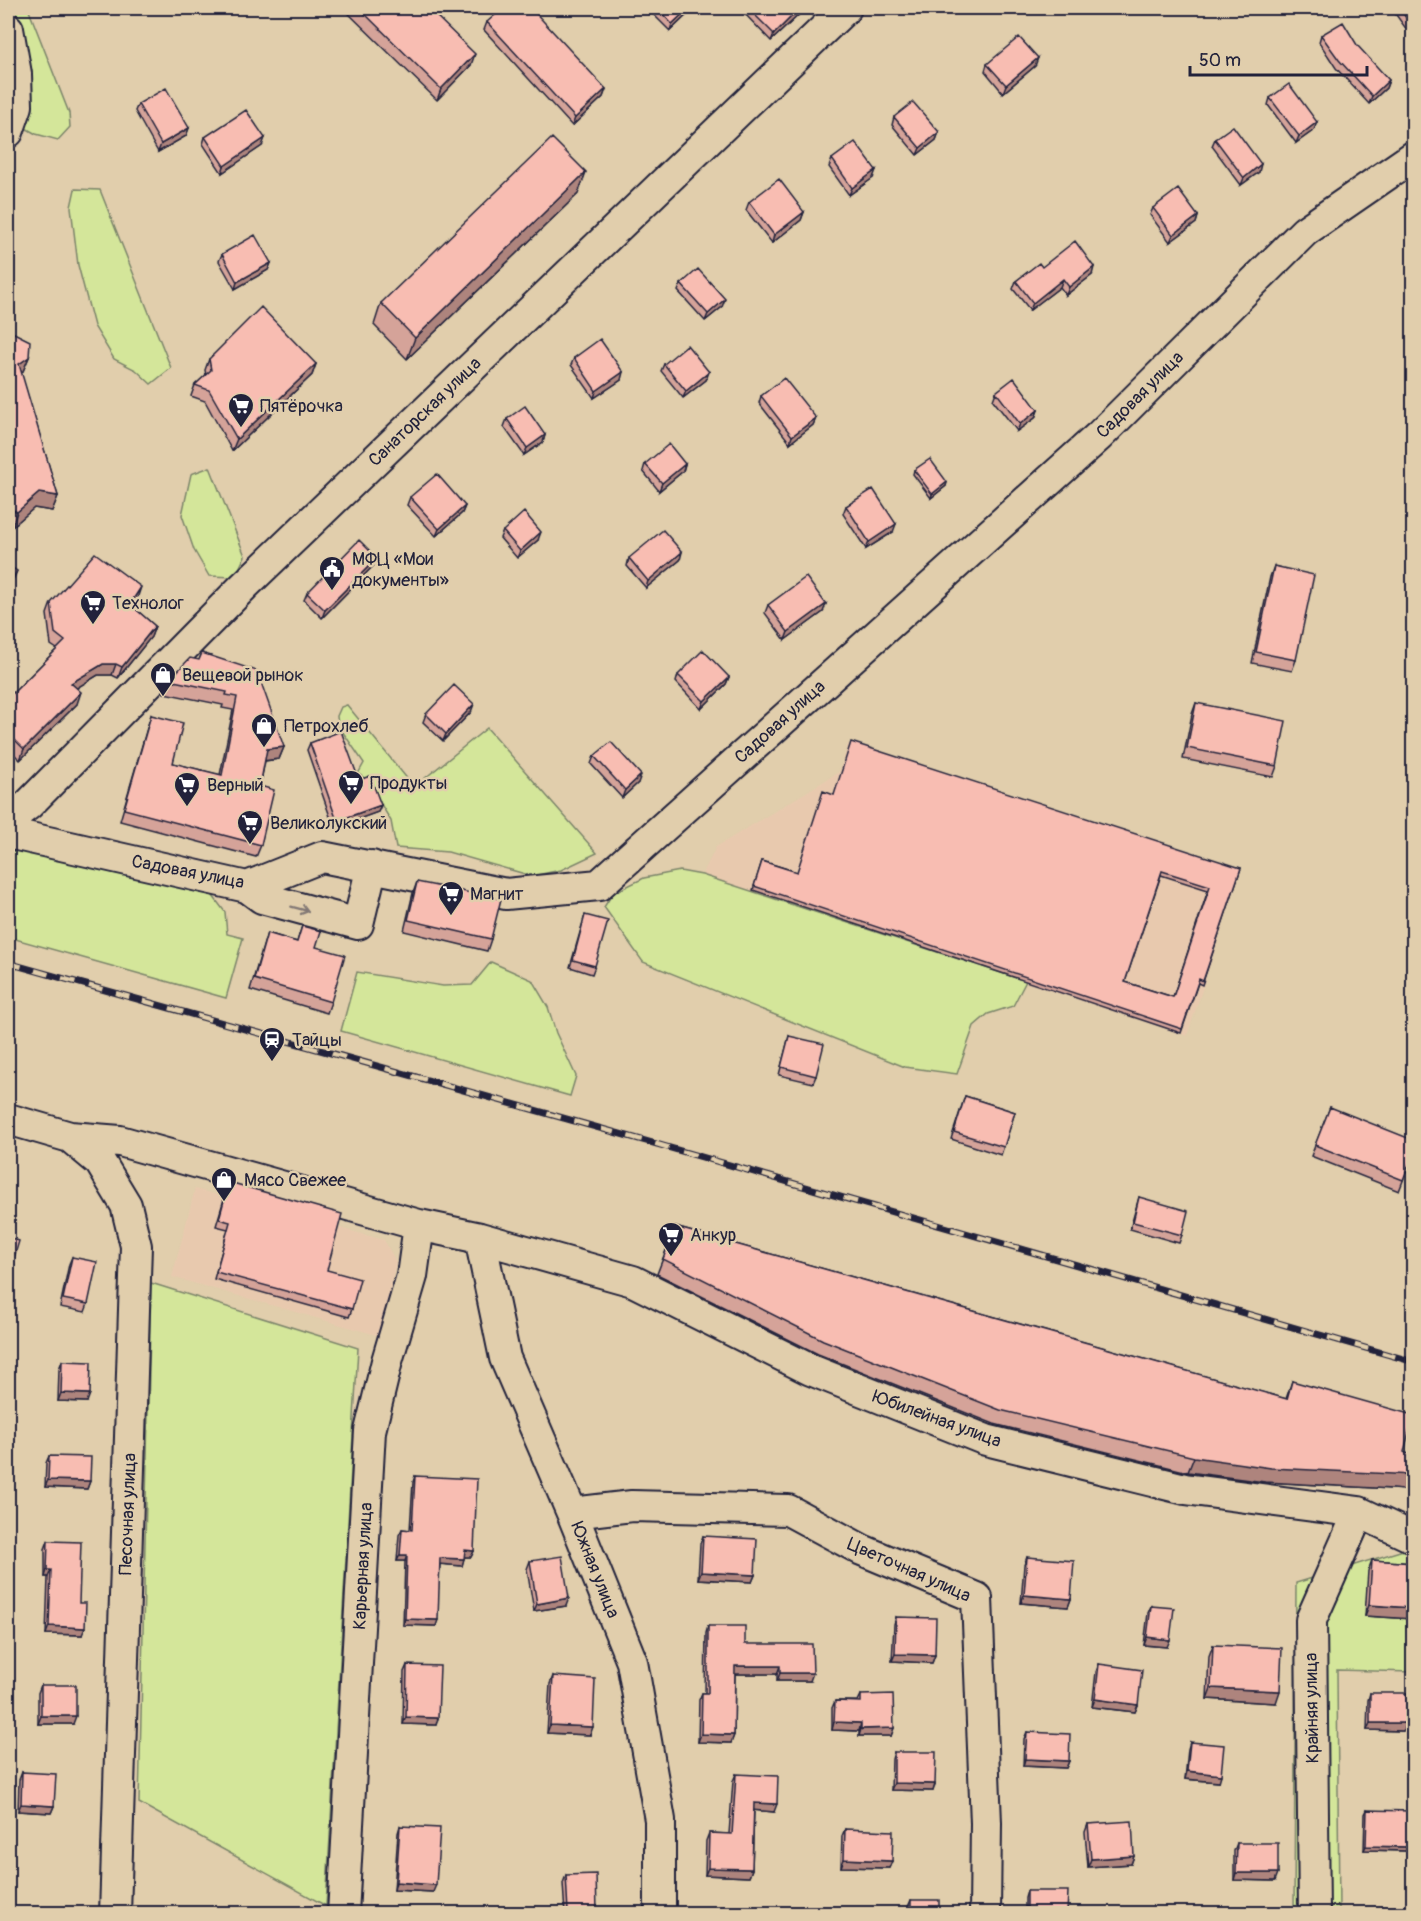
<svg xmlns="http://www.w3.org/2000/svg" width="1421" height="1921" font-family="Pangolin,sans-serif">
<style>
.built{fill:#e8c9ae}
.green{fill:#d4e69a;stroke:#7b846a;stroke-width:1.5}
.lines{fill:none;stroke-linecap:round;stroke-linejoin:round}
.minor-casing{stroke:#22223b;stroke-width:34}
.minor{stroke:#e1ceac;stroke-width:30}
.rail-casing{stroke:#22223b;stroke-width:7}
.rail{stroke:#e1ceac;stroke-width:4.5;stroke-dasharray:14;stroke-linecap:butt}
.wall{fill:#d5a399;stroke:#22223b;stroke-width:1.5;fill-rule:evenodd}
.shaded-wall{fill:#ae847d;stroke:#22223b;stroke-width:1.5}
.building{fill:#f8bdb2;stroke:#22223b;stroke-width:1.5;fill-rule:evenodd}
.oneway{stroke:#827874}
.labels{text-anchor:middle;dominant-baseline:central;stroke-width:5;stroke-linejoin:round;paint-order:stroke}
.street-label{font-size:18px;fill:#22223b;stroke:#e1ceac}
.poi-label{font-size:18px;fill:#22223b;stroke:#e1ceac;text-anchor:start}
</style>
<rect width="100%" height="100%" fill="#e1ceac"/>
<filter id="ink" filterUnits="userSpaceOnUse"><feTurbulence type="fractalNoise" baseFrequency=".0167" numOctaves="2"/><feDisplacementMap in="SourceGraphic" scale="12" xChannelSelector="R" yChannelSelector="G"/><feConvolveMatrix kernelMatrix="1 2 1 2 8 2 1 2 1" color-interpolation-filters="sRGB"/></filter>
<g filter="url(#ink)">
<path class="built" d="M848,744L1241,871L1187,1036L702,875L716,847L839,772Z
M195,1189L384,1240L396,1262L380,1336L172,1277Z"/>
<path class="green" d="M8,8H28L69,113L70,127L58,140L36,134L8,118Z
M75,189L100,190L171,368L151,384L136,370L114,359L94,326L78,265L71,207Z
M210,467L245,556L235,577L209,576L194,550L182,515L191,474Z
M347,705L414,787L487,728L597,853L561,870L532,876L448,852L396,848L391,821L366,779L358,774L364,763L338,725L337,716L341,707Z
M8,841L210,892L225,912L227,934L243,938L226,998L8,937Z
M680,871L702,875L1026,981L1013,1006L988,1014L974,1026L957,1074L905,1067L643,962L604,907L613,893L644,878Z
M491,962L532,980L548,1007L556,1033L576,1076L570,1096L341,1031L357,972L443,986L472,985Z
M151,1283L358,1348L326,1906L139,1803Z
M1413,1547V1672L1337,1670L1339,1913L1294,1914L1296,1583Z"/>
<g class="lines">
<defs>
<path id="minor" d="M8,29L16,74L17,106L8,132
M8,820L28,805L244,586L846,8
M8,833L247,887L322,857L506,894L599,885L1099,436L1305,231L1414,156
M247,887L262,898L358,924L372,866
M8,1119L70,1137L120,1141L419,1225L480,1238L633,1281L811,1370L986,1440L1185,1489L1359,1512L1414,1538
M70,1137L100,1162L126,1205L136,1246L115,1914
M480,1238L505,1358L572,1513L632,1662L660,1820V1914
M572,1513L632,1506L788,1510L862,1550L977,1598L986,1823L985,1914
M343,1914L370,1431L387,1361L412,1276L419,1225
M1314,1914L1311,1620L1359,1512"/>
</defs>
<use href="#minor" class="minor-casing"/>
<use href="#minor" class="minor"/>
<defs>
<path id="rail" d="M8,963L660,1145L1414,1362"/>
</defs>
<use href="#rail" class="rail-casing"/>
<use href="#rail" class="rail"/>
</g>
<path class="wall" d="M343,8H428L471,65L437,100Z
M647,8H694L670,31Z
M747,8H806L771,41L745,14Z
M1391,8H1413V25L1407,30Z
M487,22L606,89L603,97L572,126L484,30Z
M1321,35L1389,80L1386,88L1369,104L1336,68L1319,42Z
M987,64L1035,66L1003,93L985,71Z
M1270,98L1314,130L1296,143L1268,105Z
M138,104L189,128L186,136L158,152L135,111Z
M894,117L939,132L936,140L917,155L892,125Z
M205,137L262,146L222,173L203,144Z
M1215,139L1259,172L1241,185L1212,146Z
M832,159L873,178L849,195L829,167Z
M578,194L407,359L374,325L381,303Z
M749,202L804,212L801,220L772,243L746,210Z
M1153,208L1198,216L1196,223L1170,242L1150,215Z
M222,254L271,263L268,270L235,289L219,261Z
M1042,267L1092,275L1066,295L1060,287L1030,310L1013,289L1016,281Z
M681,284L722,307L705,321L678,291Z
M8,330L29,357L23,371L21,373L58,496L52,511L34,508L12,527L8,524Z
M574,358L621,380L594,398L571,365Z
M209,359L316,364L312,375L232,451L205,401L191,396L195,385L206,375L205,370Z
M664,364L706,380L683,398L661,371Z
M996,392L1038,410L1035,418L1017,431L993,400Z
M761,396L816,418L813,425L790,443L759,403Z
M507,419L545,435L543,442L524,455L504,427Z
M645,464H685L683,471L659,491L643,471Z
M914,470L947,482L946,486L931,498L913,474Z
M410,497L465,506L462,513L436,536L407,505Z
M846,506L893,532L866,549L843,514Z
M503,531L538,540L517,558L500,538Z
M629,558L680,560L646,588L627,566Z
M374,565L322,618L304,600L307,593Z
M1274,566L1296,660L1292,671L1252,663L1270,577Z
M137,599L132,606L155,626L151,637L118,678L112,675H98L76,688L77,704L20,760L8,748V698L57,649L51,645L47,614L51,603Z
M768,605L823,612L785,640L765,613Z
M202,653L284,747L279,759L265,761L260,786L261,845L256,857L120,821L147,728L151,715L173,763L220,775L233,710L222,708L223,705L164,693L169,680L199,660Z
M678,675L729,677L726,684L701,709L676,682Z
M1196,703L1277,766L1273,777L1183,759L1192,714Z
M471,712L443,741L423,722L426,714Z
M310,743L359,780L381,805L378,812L334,828L307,750Z
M594,756L638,783L622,798L591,764Z
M834,795L1241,868L1202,985L1198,983L1181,1033L753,890L762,861L797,872ZM1161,875L1208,890L1173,997L1125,982Z
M417,882L491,939L487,951L404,931L413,893Z
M585,915L595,966L592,974L570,967Z
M302,926L316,947L331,1002L327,1013L250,990L267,933L297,942Z
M789,1036L816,1076L813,1083L779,1075Z
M965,1096L1015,1112L1001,1155L951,1139Z
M1330,1107L1413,1155L1399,1191L1311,1156Z
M229,1182L327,1270L352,1309L349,1317L214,1279L228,1229L216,1226Z
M1139,1197L1182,1235L1179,1243L1130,1229Z
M675,1227L1286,1399L1292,1381L1392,1489L1265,1482L1188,1472L994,1424L818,1354L657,1274Z
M72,1257L88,1304L85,1312L60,1307L69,1264Z
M62,1361L87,1402L58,1401L59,1369Z
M49,1456L90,1481L87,1489L45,1487L46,1463Z
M415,1476L474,1551L471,1557H464L462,1566L440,1564L436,1626L403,1625L405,1561H397L399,1535L402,1529L410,1530L413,1482Z
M703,1536L755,1575L752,1582L698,1579L700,1544Z
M48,1541L82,1635L46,1634L48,1577H45V1549Z
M1027,1557L1071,1599L1068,1607L1021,1603L1024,1565Z
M1372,1560L1413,1563V1619L1365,1616L1368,1571Z
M530,1561L566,1606L534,1611L527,1569Z
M1151,1606L1167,1647L1144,1645L1148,1613Z
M896,1617L935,1655L932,1663L892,1661L894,1624Z
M708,1626L745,1644L810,1681H777V1674H735L734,1735L731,1743L698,1742L699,1700L702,1693H705L706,1633Z
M1213,1645L1276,1703L1207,1699L1209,1656Z
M1099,1664L1138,1705L1135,1712L1092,1707L1096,1672Z
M407,1665L438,1718L436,1725L403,1724L404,1672Z
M553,1676L590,1735L547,1733L550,1684Z
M41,1685L73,1724H38V1693Z
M1370,1693L1406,1723L1403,1731L1367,1730L1368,1700Z
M861,1695L894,1728L891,1736H859V1731L832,1730V1708L835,1701H858Z
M1027,1732L1069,1761L1066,1768L1023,1766L1024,1739Z
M1190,1742L1219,1782L1185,1779L1188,1749Z
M894,1752L935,1784L933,1791L891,1790L892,1759Z
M22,1772L54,1806L51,1813L18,1811L19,1780Z
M736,1774L774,1812L754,1810L752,1869L749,1877L705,1875L706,1841L709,1833L729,1834L733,1781Z
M1367,1810L1410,1847L1408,1851L1364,1850L1365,1814Z
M1088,1824L1134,1856L1131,1864L1088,1867L1085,1832Z
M400,1826L433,1892L394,1890L398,1833Z
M845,1829L892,1861L889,1868L841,1867L842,1836Z
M1237,1843L1275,1881L1234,1880V1851Z
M566,1875L597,1914H565L563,1883Z
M1027,1891L1067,1914H1025V1898Z
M911,1900L939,1914H908V1907Z"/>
<path class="shaded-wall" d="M689,8H694L670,31L672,24Z
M800,8H806L771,41L774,34Z
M1413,20V25L1407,30L1410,23Z
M475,54L471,65L437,100L441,89Z
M1038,58L1035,66L1003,93L1006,85Z
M1389,80L1386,88L1369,104L1372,96Z
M606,89L603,97L572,126L575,118Z
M1317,122L1314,130L1296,143L1299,136Z
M189,128L186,136L158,152L161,144Z
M939,132L936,140L917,155L920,148Z
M265,138L262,146L222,173L224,166Z
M1261,164L1259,172L1241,185L1244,178Z
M876,170L873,178L849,195L852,188Z
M586,172L578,194L407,359L415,338Z
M804,212L801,220L772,243L774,235Z
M1198,216L1196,223L1170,242L1173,235Z
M271,263L268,270L235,289L237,282Z
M1094,267L1092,275L1066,295L1069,287Z
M1063,279L1060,287L1030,310L1033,303Z
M725,299L722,307L705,321L708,314Z
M29,357L23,371L13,379L19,364Z
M316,364L312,375L232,451L237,439Z
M623,372L621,380L594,398L596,391Z
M709,372L706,380L683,398L686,391Z
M1038,410L1035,418L1017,431L1020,424Z
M816,418L813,425L790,443L792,436Z
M545,435L543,442L524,455L527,448Z
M685,464L683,471L659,491L662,483Z
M947,482L946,486L931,498L932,494Z
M39,493L58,496L52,511L34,508L12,527L17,512Z
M465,506L462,513L436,536L439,529Z
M896,524L893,532L866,549L869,542Z
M541,532L538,540L517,558L520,551Z
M682,552L680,560L646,588L648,581Z
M377,558L374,565L322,618L325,610Z
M17,571L14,578L8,589V586Z
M141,587L137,599L126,615L130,604Z
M826,604L823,612L785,640L788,632Z
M155,626L151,637L118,678L122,667Z
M103,664H116L112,675H98L67,694L71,683Z
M729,677L726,684L701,709L704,701Z
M81,692L77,704L20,760L24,749Z
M474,704L471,712L443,741L446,734Z
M284,747L279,759L262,761L267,749Z
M641,775L638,783L622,798L625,790Z
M381,805L378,812L334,828L337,821Z
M61,1393L90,1394L87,1402L58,1401Z
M1194,1457L1413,1475V1491L1392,1489L1265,1482L1188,1472Z
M48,1480L90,1481L87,1489L45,1487Z
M465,1550L474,1551L471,1557H462Z
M400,1555H407L405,1561H397Z
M440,1558L464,1559L462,1566L438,1564Z
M47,1570H51L48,1577H45Z
M701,1572L755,1575L752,1582L698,1579Z
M1024,1595L1071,1599L1068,1607L1021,1603Z
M569,1598L566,1606L534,1611L537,1604Z
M1369,1605L1413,1608V1619L1365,1616Z
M405,1619L438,1620L436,1626L403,1625Z
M49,1626L85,1628L82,1635L46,1634Z
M1147,1637L1170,1640L1167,1647L1144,1645Z
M895,1654L935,1655L932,1663L892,1661Z
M735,1666H780L777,1674H732Z
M780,1673H813L810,1681H777Z
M1211,1688L1280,1691L1276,1703L1207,1699Z
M1095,1699L1138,1705L1135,1712L1092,1707Z
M41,1716H76L73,1724H38Z
M406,1717L438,1718L436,1725L403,1724Z
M834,1722L861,1723L859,1731L832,1730Z
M1370,1723H1406L1403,1731L1367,1730Z
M550,1725L593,1727L590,1735L547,1733Z
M894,1728L891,1736H859L861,1729Z
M701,1734L734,1735L731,1743L698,1742Z
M1025,1759L1069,1761L1066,1768L1023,1766Z
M1187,1771L1221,1775L1219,1782L1185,1779Z
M894,1783L935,1784L933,1791L891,1790Z
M754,1803L777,1804L774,1812L751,1810Z
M21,1804L54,1806L51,1813L18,1811Z
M1366,1846L1410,1847L1408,1851L1364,1850Z
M1134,1856L1131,1864L1088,1867L1091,1859Z
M844,1859L892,1861L889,1868L841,1867Z
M708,1868L752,1869L749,1877L705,1875Z
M1236,1873H1278L1275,1881L1234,1880Z
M396,1882L436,1885L433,1892L394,1890Z
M597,1911V1914H567L568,1912Z"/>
<path class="building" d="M359,8H428L475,54L441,89Z
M503,8H531L606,89L575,118L487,22Z
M657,8H689L672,24Z
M748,8H800L774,34Z
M1399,8H1413V20L1410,23Z
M1343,22L1357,45L1389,80L1372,96L1339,60L1321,35Z
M1019,37L1038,58L1006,85L987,64Z
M1289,84L1317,122L1299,136L1270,98Z
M166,88L189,128L161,144L138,104Z
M913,102L939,132L920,148L894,117Z
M246,110L265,138L224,166L205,137Z
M1233,126L1261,164L1244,178L1215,139Z
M552,138L586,172L415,338L381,303Z
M855,142L876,170L852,188L832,159Z
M779,179L804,212L774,235L749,202Z
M1178,189L1198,216L1173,235L1153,208Z
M255,235L271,263L237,282L222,254Z
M1075,241L1094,267L1069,287L1063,279L1033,303L1016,281L1039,263L1042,267Z
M698,269L725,299L708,314L681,284Z
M261,307L316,364L237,439L209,390L195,385L211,370L209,359Z
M8,330L30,341L29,357L19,364L58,496L39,493L17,512L8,506Z
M600,339L623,372L596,391L574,358Z
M687,345L709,372L686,391L664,364Z
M784,378L816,418L792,436L761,396Z
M1014,378L1038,410L1020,424L996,392Z
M525,406L545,435L527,448L507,419Z
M669,444L685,464L662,483L645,464Z
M930,459L947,482L932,494L914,470Z
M437,474L465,506L439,529L410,497Z
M873,489L896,524L869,542L846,506Z
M524,512L541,532L520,551L503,531Z
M663,530L682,552L648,581L629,558Z
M359,540L377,558L325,610L307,593Z
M95,553L141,587L130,604L155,626L122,667L116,664H103L71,683L81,692L24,749L8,733V698L65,641L55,633L51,603Z
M8,565L17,571L8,586Z
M1274,566L1314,575L1296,660L1256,652Z
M806,577L826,604L788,632L768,605Z
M703,650L729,677L704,701L678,675Z
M202,653L257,671L284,747L267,749L260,786L274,790L261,845L124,809L151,715L183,723L173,763L222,775L237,697L226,695L227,692L169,680L190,658L199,660Z
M454,685L474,704L446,734L426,714Z
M1196,703L1286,721L1277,766L1187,748Z
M341,731L359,780L370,776L381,805L337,821L310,743Z
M611,742L641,775L625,790L594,756Z
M851,742L1241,868L1203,981L1199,979L1182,1029L754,886L762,861L797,872L823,791L834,795ZM1162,871L1210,886L1173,997L1125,982Z
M417,882L501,899L491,939L408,920Z
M585,915L608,921L595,966L573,960Z
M302,926L321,931L316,947L345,955L331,1002L254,979L267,933L297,942Z
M789,1036L824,1044L816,1076L781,1067Z
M965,1096L1015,1112L1004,1147L954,1132Z
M1330,1107L1413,1140V1154L1403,1180L1315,1145Z
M229,1182L342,1214L327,1270L360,1279L352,1309L216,1272L230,1222L219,1219Z
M1139,1197L1188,1211L1182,1235L1133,1222Z
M675,1227L1287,1399L1292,1381L1413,1415L1404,1452L1413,1456V1475L1271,1468L1194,1457L1000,1410L823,1340L663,1259Z
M8,1237L19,1241L8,1278Z
M72,1257L97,1262L88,1304L63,1299Z
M62,1361L91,1362L90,1394L61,1393Z
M49,1456L91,1457L90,1481L48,1480Z
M415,1476L477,1479L474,1551L465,1550L464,1559L440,1558L438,1620L405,1619L407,1555H400L402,1529L412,1530Z
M703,1536L757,1539L755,1575L701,1572Z
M48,1541L81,1542L79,1603H86L85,1628L49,1626L51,1570H47Z
M562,1556L569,1598L537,1604L530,1561Z
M1027,1557L1074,1561L1071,1599L1024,1595Z
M1372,1560L1413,1563V1608L1369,1605Z
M1151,1606L1174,1608L1170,1640L1147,1637Z
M896,1617L936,1618L935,1655L895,1654Z
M708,1626H745V1644H812L813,1673H780V1666H735L734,1735L701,1734L702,1693H708Z
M1213,1645L1282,1648L1280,1691L1211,1688Z
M1099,1664L1142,1670L1138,1705L1095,1699Z
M407,1665L440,1666L438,1718L406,1717Z
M553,1676L595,1679L593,1727L550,1725Z
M41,1685H76V1716H41Z
M1370,1693H1407L1406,1723H1370Z
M893,1694L894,1728L861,1729V1723L834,1722L835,1701L861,1702V1695Z
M1027,1732L1070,1734L1069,1761L1025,1759Z
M1190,1742L1224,1745L1221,1775L1187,1771Z
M894,1752H936L935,1784L894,1783Z
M22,1772L56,1774L54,1806L21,1804Z
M736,1774L778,1776L777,1804L754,1803L752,1869L708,1868L709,1833L732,1834Z
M1367,1810L1411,1811L1410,1847L1366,1846Z
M1132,1821L1134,1856L1091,1859L1088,1824Z
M400,1826L440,1828L436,1885L396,1882Z
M845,1829L893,1831L892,1861L844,1859Z
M1237,1843H1278V1873H1236Z
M596,1874L597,1911L568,1912L566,1875Z
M1027,1891H1068L1067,1914H1027Z
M911,1900H939V1914H911Z
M21,1910L48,1911L47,1914H21Z"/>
<defs><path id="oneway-shaft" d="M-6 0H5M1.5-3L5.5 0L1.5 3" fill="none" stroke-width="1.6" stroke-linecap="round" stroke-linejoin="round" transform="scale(1.5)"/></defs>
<use class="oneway" href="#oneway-shaft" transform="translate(300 909) rotate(15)"/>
</g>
<defs>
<symbol id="supermarket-pin" viewBox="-11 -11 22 30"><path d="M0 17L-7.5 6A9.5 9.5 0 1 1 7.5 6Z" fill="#22223b" stroke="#e1ceac"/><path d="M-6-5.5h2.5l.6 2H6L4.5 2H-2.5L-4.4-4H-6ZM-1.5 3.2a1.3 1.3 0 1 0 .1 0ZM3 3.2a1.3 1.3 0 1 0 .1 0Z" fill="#fff"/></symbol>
<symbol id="civic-pin" viewBox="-11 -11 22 30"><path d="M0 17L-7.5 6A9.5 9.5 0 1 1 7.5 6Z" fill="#22223b" stroke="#e1ceac"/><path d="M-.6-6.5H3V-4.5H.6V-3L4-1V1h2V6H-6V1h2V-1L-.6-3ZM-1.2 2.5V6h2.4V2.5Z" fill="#fff"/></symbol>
<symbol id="shop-pin" viewBox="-11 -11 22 30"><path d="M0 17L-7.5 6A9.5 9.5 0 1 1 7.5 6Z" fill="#22223b" stroke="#e1ceac"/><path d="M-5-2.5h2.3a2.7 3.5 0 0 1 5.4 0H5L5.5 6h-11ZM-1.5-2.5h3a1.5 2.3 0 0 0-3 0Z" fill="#fff"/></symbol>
<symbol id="station-pin" viewBox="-11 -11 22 30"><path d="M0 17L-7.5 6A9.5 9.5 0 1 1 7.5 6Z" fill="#22223b" stroke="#e1ceac"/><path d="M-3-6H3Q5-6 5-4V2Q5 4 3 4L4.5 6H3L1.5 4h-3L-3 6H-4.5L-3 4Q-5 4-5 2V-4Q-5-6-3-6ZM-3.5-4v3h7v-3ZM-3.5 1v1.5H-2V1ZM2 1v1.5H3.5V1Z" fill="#fff"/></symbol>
</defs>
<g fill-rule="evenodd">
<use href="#supermarket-pin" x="226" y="391" width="30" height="40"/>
<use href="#civic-pin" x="317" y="554" width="30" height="40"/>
<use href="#supermarket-pin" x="78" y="588" width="30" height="40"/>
<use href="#shop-pin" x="148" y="660" width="30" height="40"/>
<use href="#shop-pin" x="249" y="711" width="30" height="40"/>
<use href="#supermarket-pin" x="336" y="768" width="30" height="40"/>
<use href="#supermarket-pin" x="172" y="770" width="30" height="40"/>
<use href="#supermarket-pin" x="235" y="808" width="30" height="40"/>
<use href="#supermarket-pin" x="436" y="879" width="30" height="40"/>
<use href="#station-pin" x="257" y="1025" width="30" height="40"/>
<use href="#shop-pin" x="209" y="1165" width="30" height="40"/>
<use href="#supermarket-pin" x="656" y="1220" width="30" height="40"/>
</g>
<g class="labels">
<g class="street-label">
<text transform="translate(1140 395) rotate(-45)">Садовая улица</text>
<text transform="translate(425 412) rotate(-44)">Санаторская улица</text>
<text transform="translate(780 722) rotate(-42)">Садовая улица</text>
<text transform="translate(188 872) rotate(11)">Садовая улица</text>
<text transform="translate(937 1419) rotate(20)">Юбилейная улица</text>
<text transform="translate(128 1514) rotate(-88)">Песочная улица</text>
<text transform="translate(363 1566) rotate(-87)">Карьерная улица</text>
<text transform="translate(595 1570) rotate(68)">Южная улица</text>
<text transform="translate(909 1570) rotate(24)">Цветочная улица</text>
<text transform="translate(1312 1708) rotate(-91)">Крайняя улица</text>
</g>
<g class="poi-label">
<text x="260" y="406">Пятёрочка</text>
<text x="352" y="559">МФЦ «Мои<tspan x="352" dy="21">документы»</tspan></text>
<text x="112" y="603">Технолог</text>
<text x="182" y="675">Вещевой рынок</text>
<text x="284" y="726">Петрохлеб</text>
<text x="370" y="783">Продукты</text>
<text x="207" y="785">Верный</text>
<text x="270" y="823">Великолукский</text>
<text x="470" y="894">Магнит</text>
<text x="292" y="1040">Тайцы</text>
<text x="244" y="1180">Мясо Свежее</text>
<text x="690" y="1235">Анкур</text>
</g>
</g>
<rect width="1421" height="1921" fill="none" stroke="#e1ceac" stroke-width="30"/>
<rect x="15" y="15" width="1391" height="1891" fill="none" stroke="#22223b" stroke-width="2" filter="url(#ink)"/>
<path d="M1190 66v9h177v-9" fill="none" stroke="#22223b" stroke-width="3"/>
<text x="1199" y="66" font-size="18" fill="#22223b" stroke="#e1ceac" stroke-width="4.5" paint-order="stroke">50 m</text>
</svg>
